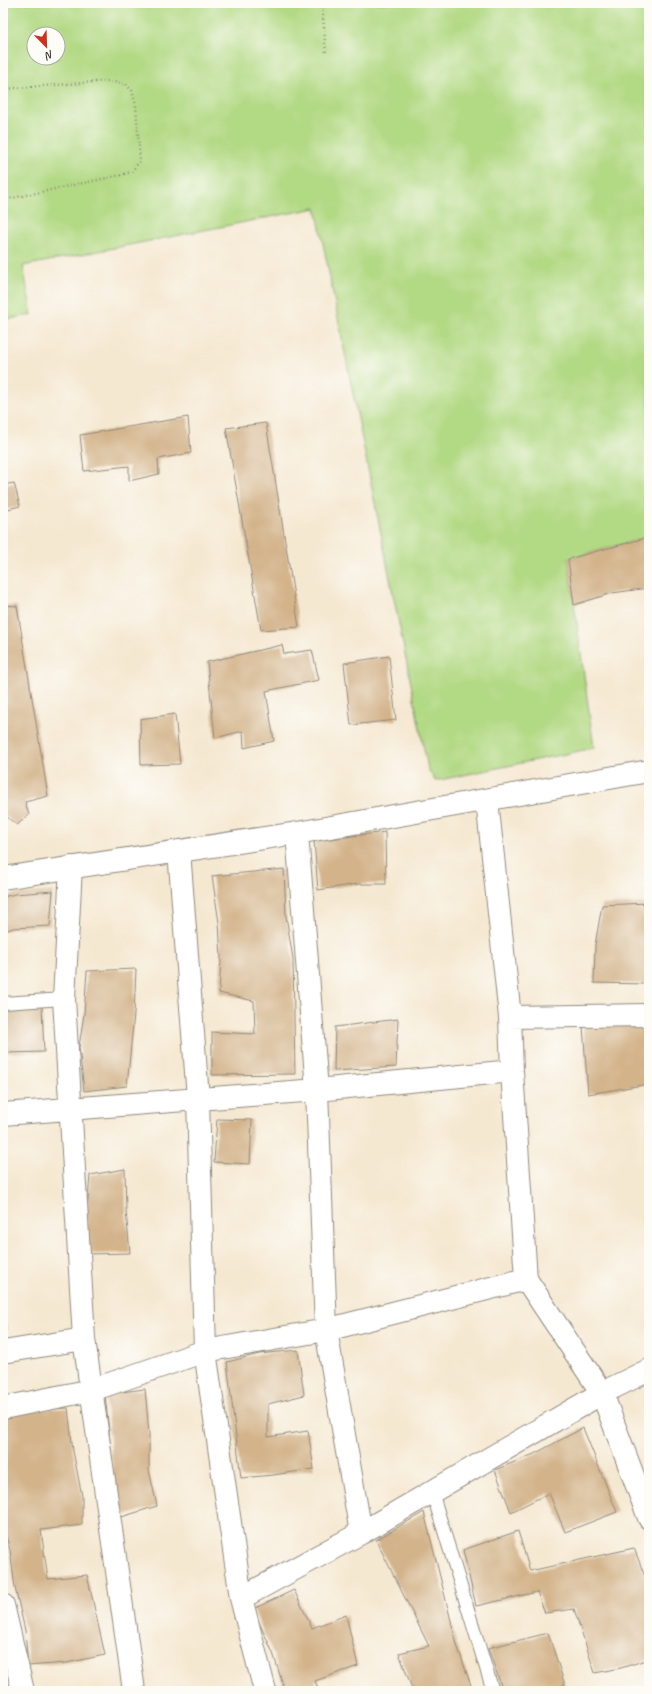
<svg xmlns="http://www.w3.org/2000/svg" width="652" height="1694" font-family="Caveat,sans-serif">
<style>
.green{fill:#b2d984;stroke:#6e8258;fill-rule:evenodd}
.building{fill:#d3b38a}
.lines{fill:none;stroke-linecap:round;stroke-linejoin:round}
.service-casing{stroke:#908a7e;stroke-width:14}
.minor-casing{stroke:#908a7e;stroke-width:24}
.path{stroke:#908a7e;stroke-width:2.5;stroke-dasharray:1 3;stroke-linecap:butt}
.service{stroke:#fff;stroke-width:12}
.minor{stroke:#fff;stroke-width:22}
</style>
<rect width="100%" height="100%" fill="#fdfcf7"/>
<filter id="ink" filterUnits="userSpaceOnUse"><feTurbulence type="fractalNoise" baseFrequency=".025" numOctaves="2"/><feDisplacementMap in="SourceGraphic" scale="8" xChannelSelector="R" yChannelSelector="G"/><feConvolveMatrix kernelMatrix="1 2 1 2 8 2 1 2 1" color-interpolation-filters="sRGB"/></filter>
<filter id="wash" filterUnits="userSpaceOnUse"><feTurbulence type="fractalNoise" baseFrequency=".012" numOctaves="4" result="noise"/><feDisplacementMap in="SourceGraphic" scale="16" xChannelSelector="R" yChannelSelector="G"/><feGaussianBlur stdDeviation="0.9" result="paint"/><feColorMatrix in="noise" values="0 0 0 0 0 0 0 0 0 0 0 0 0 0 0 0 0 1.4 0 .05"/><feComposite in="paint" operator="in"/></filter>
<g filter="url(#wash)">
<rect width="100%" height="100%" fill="#f5e8d1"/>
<path class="green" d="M3,3H649V537L568,559L594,748L435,781L428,769L316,208L23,266L32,315L3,320ZM34,34H58V58H34Z"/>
<g id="blocks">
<path class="building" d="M188,417L191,453L158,459L159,474L129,481V466L84,471L80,435Z
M266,423L299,627L261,630L226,428Z
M14,483L20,506L4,510L6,553H3V485Z
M649,537V588L612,593L574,605L568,559Z
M3,605L17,606L48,796L25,802L29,815L17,825L3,814Z
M282,645L284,654L312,650L319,680L266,691L274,741L244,748L243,731L215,738L207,662Z
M389,656L396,720L351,725L344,663Z
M175,714L180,764L141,765L140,719Z
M385,832L386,884H358L318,890L314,841Z
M284,869L286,916L293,959L295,1074L212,1075V1032L255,1034L254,1001L219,993L221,959L219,923L212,876Z
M53,891L50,926L13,928L3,932V897L15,894Z
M649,903V984L594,983L595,945L602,905Z
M136,969L134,1014L127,1086L84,1091L79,1047L84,1014L87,971Z
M42,1005L44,1052L3,1053V1007Z
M398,1019L396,1067L334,1071L335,1027Z
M649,1023V1084L588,1094L583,1026Z
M217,1119L252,1120L250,1164L214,1162Z
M125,1169L126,1211L130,1253L88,1254L87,1212L90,1175Z
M3,1299H4L6,1331H3Z
M298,1350L304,1395L268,1404V1437L308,1431L314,1469L273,1475L241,1478L227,1362L259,1354Z
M145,1389L149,1434V1470L157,1506L118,1518L105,1394Z
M68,1408L73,1451L82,1496V1525L41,1530L48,1579L87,1575L105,1655L66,1663L28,1666L25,1630L15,1588L10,1550L3,1526V1414L20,1411Z
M583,1428L617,1512L565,1532L549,1493L511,1512L495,1470L534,1454Z
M424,1512L457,1645L473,1691H413L399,1653L429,1646L376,1540Z
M518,1531L530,1571L634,1548L649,1587V1659L621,1668L595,1673L574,1609L545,1613L537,1592L476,1606L463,1550Z
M294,1590L312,1628L346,1615L358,1666L315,1681L319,1691H285L273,1653L253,1609Z
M548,1633L565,1685L543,1691H503L488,1648Z"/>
</g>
</g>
<g filter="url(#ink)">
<use href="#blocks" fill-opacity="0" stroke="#908a7e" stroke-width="1"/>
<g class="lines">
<defs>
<path id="service" d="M3,1003L64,999
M432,1492L493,1691"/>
<path id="minor" d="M487,800L510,1017L512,1071L526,1279L602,1393L649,1518
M297,833L317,1090L326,1330L361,1533
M179,851L198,1098L205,1351L241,1598L265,1691
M71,867L64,999L84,1339L134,1691
M3,878L297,833L649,771
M510,1017L649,1015
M3,1114L317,1090L512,1071
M3,1352L84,1339
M3,1408L92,1390L205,1351L326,1330L526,1279
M241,1598L361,1533L602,1393L649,1370
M3,1605L23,1691"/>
</defs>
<use href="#service" class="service-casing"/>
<use href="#minor" class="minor-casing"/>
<path class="path" d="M322,3L326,54
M3,89L108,81L126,84L132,91L136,105L140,161L131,172L121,175L3,200"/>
<use href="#service" class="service"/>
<use href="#minor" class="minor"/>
</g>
</g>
<rect width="652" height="1694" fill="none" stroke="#fdfcf7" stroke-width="16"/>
<g transform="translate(46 46) rotate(157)"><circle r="19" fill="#fdfcf7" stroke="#a9a8a5"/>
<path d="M0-3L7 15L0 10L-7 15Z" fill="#c8321e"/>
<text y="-6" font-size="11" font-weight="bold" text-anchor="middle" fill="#2b2b2b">N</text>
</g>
</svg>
